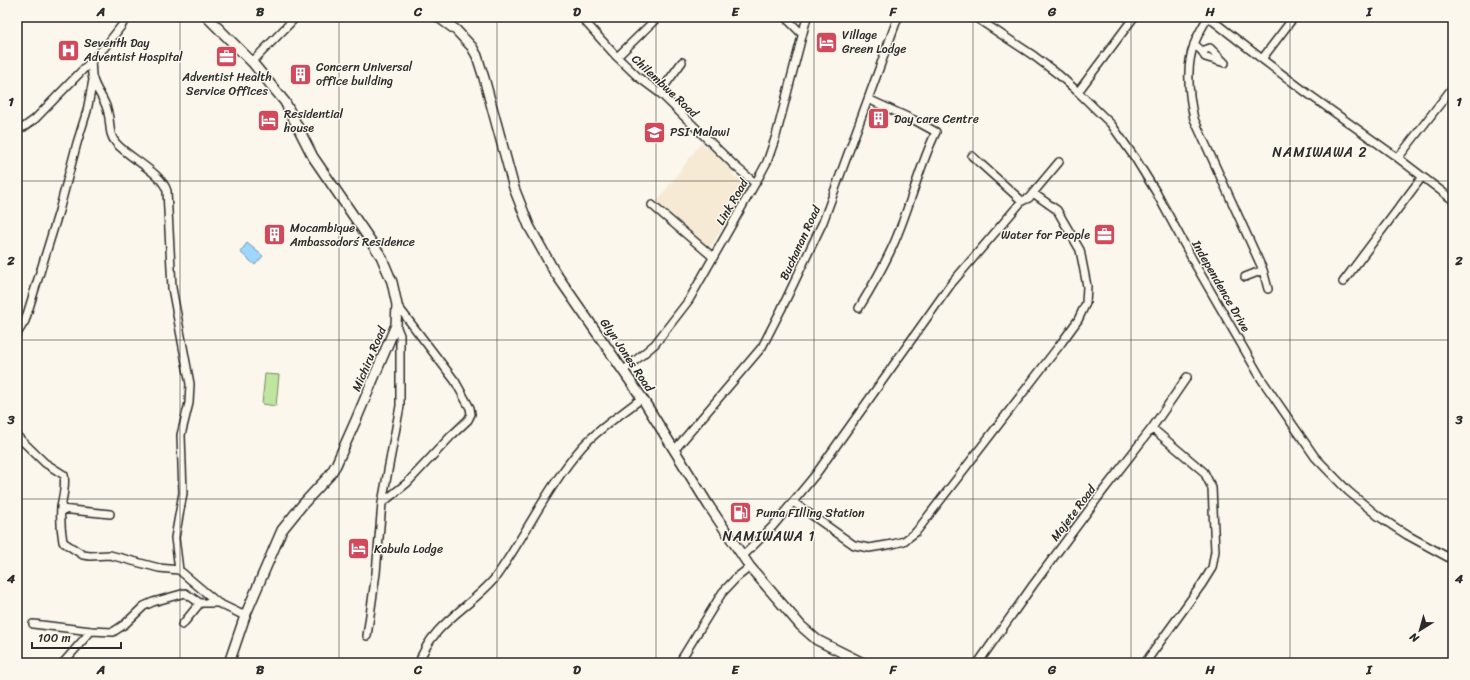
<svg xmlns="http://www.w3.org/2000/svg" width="1470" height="680" font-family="Sriracha,sans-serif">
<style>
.built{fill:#f6ead5}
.green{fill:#c0e5a0;stroke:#768866}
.water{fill:#9fd6fe;stroke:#7192aa}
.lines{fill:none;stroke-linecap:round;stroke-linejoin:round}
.minor-casing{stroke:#2b2b2b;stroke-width:10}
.tertiary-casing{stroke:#2b2b2b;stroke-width:12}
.minor{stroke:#fbf7ec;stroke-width:7}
.tertiary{stroke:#fbf7ec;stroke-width:9}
.grid{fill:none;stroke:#2b2b2b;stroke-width:1;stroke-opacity:0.55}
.labels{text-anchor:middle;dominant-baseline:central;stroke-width:3;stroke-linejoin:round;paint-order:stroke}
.poi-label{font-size:12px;fill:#2b2b2b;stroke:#fbf7ec;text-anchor:start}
.street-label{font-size:12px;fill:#2b2b2b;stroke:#fbf7ec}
.quarter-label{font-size:14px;letter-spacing:1px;fill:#2b2b2b;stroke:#fbf7ec}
.neatline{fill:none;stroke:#2b2b2b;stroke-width:1.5}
.grid-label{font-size:13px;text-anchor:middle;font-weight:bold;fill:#2b2b2b}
</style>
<rect width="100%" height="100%" fill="#fbf7ec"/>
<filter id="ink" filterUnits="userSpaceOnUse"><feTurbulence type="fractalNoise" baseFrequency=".025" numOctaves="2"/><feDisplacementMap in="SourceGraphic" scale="8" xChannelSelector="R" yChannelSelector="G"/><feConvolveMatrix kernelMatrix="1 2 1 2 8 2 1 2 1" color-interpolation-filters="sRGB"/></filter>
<g filter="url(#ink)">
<path class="built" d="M701,143L735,167L732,174L749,188L710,247L680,226L655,204Z"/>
<path class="green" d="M265,374L279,375L276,406L262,404Z"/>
<path class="water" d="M247,243L263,256L255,265L240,252Z"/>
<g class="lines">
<defs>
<path id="minor" d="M581,17L615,55L638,77L661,94L735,166L755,183
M785,17L802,34
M975,17L1034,56L1059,75L1078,92L1111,124L1135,158L1156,192L1196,266L1262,380L1315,457L1348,491L1378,516L1407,535L1453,560
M1208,17C1203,26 1197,35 1194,45C1185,68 1189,96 1194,119L1263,270
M1208,17L1262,59L1294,17
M1194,44L1202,51L1205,57L1225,63L1210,48L1202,51
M617,57L658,17
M1262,59L1307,93L1398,158L1453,87
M91,61C92,67 91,74 93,79C96,91 106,100 108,113C111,124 108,134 116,143C129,158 162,173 167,191L172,288L190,384L189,403L181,435L183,493L175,538L179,570
M252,62L296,17
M1078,92L1134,17
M661,94L666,84L682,62
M17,129L24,127L35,119L105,47L122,25L126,17
M972,156L1022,201
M1398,158L1453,200
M1033,193L1059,162
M652,205L713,257
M1245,277L1263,270L1268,289
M1343,282L1422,177
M859,308C870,290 881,271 890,252C909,213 917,171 936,132L914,120L868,99
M17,334L25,321L59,211L77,143L87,111L93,80
M623,371L655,344L689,300L760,175L767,162L776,136L807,17
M17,436L45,463L64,475C66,485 63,496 61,507C60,519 61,530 63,542L83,555L90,556L110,555L159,568L179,570L218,603
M673,449L678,446L762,347L781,310L823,222L898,17
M382,503L407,483L451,436L468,420L471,414L470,408L455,381L397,305
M61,509L110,514
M743,556L773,526L816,474L951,284L1022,201L1029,198L1033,193L1057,210L1080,250L1087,286L1086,303L1078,320L1062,342L916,532L904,541L893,544L869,548L854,545L793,502
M33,624L91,631L113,632L125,624L144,606L153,602L185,593L200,603H218L245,616
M182,625L200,603
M367,636L376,573L382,503L400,406V335L396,325
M63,663L91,631
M419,663C431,624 471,607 495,578C526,535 547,487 582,447C599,428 622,414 642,398
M679,663L722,593L736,578L750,567
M978,663L1033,585L1103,491L1152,428L1187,377
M1145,663L1202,584L1212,568L1215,551L1212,488L1204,472L1152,428"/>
<path id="tertiary" d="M207,17L252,62L285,102L313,157L381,256L392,282L397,305L396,325L356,420L336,465L329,476L303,504L282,530L245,616L229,663
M438,17L456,30L472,47L477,56L484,78L514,188L529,226L554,271L642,398L709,506L750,567L801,626L817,640L863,663"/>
</defs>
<use href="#minor" class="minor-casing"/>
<use href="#tertiary" class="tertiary-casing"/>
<use href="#minor" class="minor"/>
<use href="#tertiary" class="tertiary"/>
</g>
</g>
<path class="grid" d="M180,17V663M339,17V663M497,17V663M656,17V663M814,17V663M973,17V663M1131,17V663M1290,17V663M17,181H1453M17,340H1453M17,499H1453"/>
<defs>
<symbol id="hotel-square" viewBox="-11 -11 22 22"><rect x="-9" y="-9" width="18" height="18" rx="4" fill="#d1495b" stroke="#fbf7ec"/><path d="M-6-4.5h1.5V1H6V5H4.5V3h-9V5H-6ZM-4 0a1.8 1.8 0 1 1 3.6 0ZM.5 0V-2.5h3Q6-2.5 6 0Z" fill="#fff"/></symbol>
<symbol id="hospital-square" viewBox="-11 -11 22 22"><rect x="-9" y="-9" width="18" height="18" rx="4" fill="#d1495b" stroke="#fbf7ec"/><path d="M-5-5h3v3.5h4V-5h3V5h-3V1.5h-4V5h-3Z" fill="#fff"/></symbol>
<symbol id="office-square" viewBox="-11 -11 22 22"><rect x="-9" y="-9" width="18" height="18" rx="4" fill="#d1495b" stroke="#fbf7ec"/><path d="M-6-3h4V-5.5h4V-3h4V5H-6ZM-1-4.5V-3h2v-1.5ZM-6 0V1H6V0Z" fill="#fff"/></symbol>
<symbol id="building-square" viewBox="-11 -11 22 22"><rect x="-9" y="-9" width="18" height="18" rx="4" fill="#d1495b" stroke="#fbf7ec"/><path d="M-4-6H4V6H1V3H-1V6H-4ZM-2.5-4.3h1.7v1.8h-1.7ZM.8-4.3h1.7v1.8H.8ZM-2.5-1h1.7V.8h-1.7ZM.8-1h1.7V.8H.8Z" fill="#fff"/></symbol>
<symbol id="school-square" viewBox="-11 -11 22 22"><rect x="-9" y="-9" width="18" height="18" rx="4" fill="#d1495b" stroke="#fbf7ec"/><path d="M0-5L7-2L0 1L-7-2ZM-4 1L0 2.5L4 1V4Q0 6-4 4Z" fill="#fff"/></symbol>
<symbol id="fuel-square" viewBox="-11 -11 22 22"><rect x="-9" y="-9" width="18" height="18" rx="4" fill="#d1495b" stroke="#fbf7ec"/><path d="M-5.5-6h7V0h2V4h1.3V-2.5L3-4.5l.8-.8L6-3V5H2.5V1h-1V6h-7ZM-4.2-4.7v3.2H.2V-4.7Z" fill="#fff"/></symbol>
</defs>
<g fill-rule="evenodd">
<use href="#hotel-square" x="814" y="30" width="25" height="25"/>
<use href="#hospital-square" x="56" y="38" width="25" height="25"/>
<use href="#office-square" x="214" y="44" width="25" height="25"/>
<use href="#building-square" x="288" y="62" width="25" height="25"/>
<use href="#building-square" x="866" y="106" width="25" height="25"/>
<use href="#hotel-square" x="256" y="108" width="25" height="25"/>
<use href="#school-square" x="642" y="120" width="25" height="25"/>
<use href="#building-square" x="262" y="222" width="25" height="25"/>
<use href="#office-square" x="1092" y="222" width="25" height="25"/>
<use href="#fuel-square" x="728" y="500" width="25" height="25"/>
<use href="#hotel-square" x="346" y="536" width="25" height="25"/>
</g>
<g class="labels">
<g class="poi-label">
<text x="842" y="35">Village<tspan x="842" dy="14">Green Lodge</tspan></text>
<text x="84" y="43">Seventh Day<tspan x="84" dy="14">Adventist Hospital</tspan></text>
<text x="316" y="67">Concern Universal<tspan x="316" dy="14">office building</tspan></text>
<text x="227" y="77" text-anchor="middle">Adventist Health<tspan x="227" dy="14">Service Offices</tspan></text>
<text x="284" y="114">Residential<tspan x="284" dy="14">house</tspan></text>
<text x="894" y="119">Day care Centre</text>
<text x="670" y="132">PSI Malawi</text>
<text x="290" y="228">Mocambique<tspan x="290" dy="14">Ambassodorś Residence</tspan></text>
<text x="1090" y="235" text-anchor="end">Water for People</text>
<text x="756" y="513">Puma FIlling Station</text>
<text x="374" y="549">Kabula Lodge</text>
</g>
<g class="street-label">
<text transform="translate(665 86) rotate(43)">Chilembwe Road</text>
<text transform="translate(732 202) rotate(-60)">Link Road</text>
<text transform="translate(800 243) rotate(-65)">Buchanan Road</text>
<text transform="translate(1221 286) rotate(60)">Independence Drive</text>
<text transform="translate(627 355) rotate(56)">Glyn Jones Road</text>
<text transform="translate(369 359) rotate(-67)">Michiru Road</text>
<text transform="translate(1073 513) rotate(-53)">Majete Road</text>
</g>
<g class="quarter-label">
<text x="1320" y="152">NAMIWAWA 2</text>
<text x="769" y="536">NAMIWAWA 1</text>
</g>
</g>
<rect width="1470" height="680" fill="none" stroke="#fbf7ec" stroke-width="44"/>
<g transform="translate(1420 630) rotate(217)" stroke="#fbf7ec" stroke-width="3" paint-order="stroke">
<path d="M0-3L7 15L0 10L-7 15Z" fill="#2b2b2b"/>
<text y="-6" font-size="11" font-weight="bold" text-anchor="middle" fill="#2b2b2b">N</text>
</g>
<path d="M32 642v6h89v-6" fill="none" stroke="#2b2b2b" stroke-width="2"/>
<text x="38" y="642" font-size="12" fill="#2b2b2b" stroke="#fbf7ec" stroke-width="3" paint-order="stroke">100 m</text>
<rect x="22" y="22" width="1426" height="636" class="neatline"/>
<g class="grid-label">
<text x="101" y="16">A</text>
<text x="260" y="16">B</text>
<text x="418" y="16">C</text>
<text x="577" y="16">D</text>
<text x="735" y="16">E</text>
<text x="893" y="16">F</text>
<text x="1052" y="16">G</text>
<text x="1210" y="16">H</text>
<text x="1369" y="16">I</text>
<text x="11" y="106">1</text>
<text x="1459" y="106">1</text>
<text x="11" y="265">2</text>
<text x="1459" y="265">2</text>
<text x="11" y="424">3</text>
<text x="1459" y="424">3</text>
<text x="11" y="583">4</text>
<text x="1459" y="583">4</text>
<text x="101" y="674">A</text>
<text x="260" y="674">B</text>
<text x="418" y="674">C</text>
<text x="577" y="674">D</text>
<text x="735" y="674">E</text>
<text x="893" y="674">F</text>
<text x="1052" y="674">G</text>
<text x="1210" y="674">H</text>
<text x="1369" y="674">I</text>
</g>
</svg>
